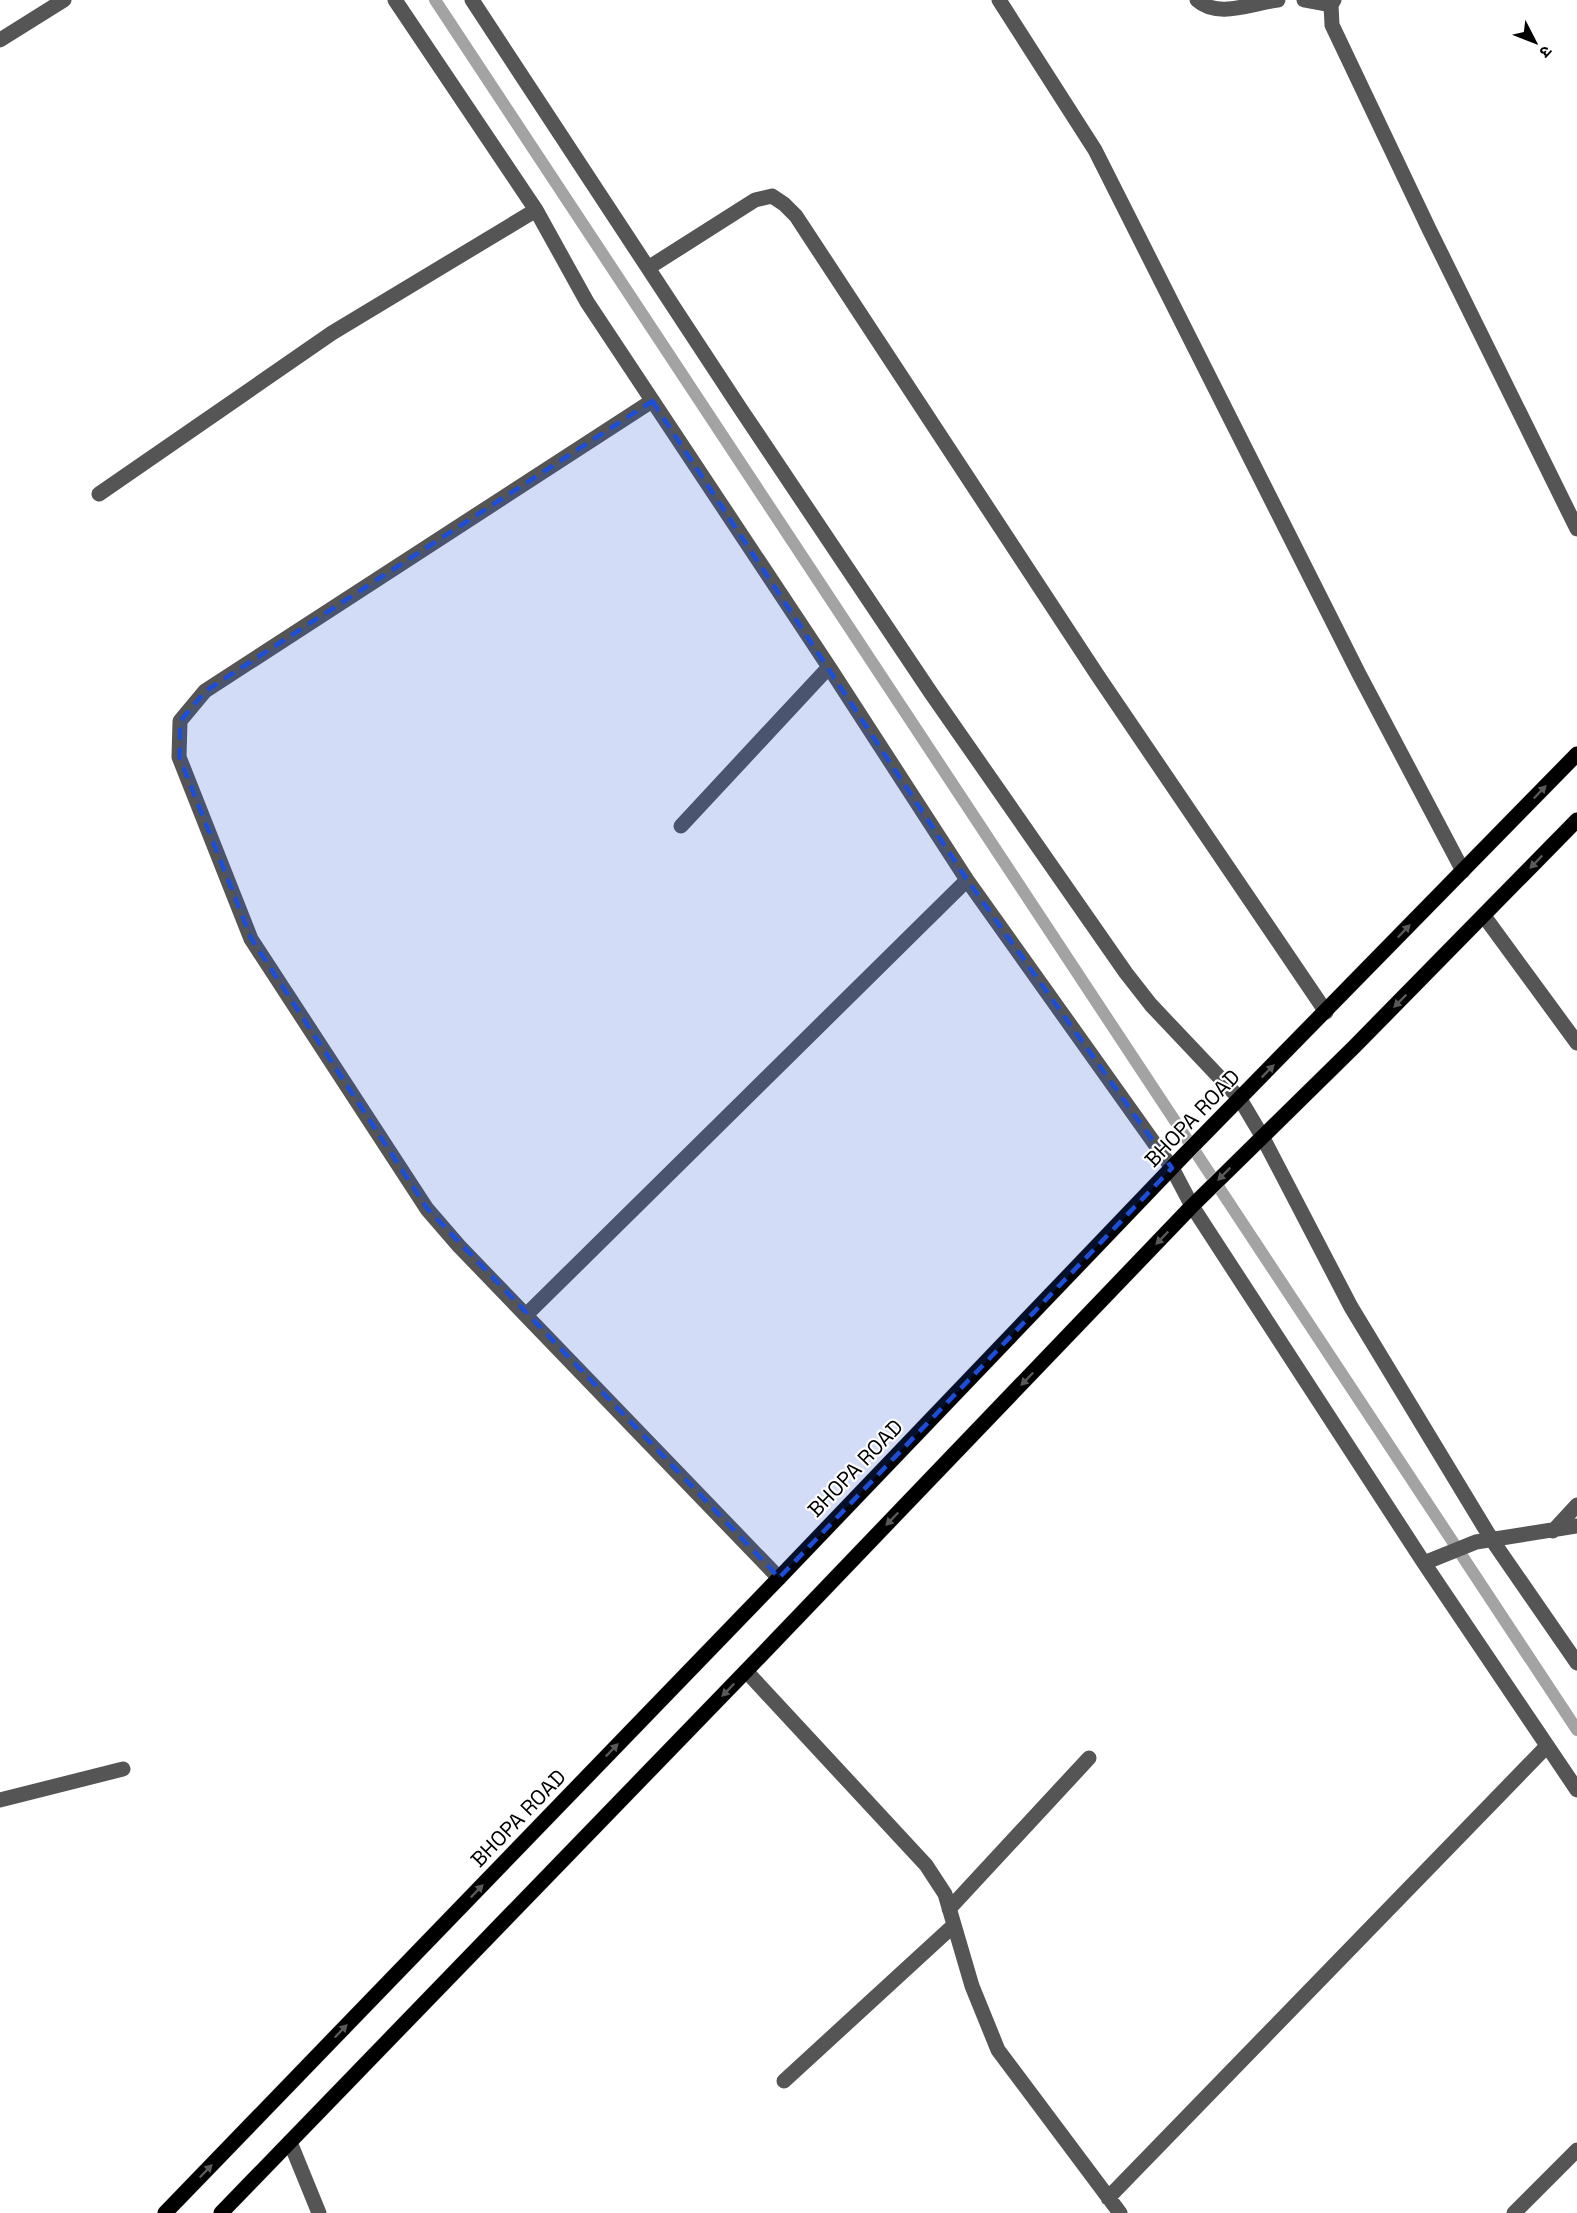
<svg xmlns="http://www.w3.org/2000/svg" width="1577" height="2213" font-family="'Space Grotesk','Noto Sans Devanagari',sans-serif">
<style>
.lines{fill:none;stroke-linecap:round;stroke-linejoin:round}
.stream{stroke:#a3a3a3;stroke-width:12}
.major-casing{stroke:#dbdbdb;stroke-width:16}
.minor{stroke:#555;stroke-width:15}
.major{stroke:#000;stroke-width:15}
.oneway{fill:#595959}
.marked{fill:#1d4ed8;fill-opacity:0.2;stroke:#1d4ed8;stroke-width:4.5;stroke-dasharray:12 8;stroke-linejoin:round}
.labels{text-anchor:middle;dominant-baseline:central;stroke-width:4.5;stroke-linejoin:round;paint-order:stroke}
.street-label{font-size:21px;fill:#000;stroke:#fff}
</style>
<rect width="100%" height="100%" fill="#fff"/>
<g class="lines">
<path class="stream" d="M435,0L1577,1730"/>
<defs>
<path id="major" d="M165,2213L779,1578L1184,1155L1577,754
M221,2213L746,1671L1192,1206L1354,1047L1577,820"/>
</defs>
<use href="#major" class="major-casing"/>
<path class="minor" d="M395,0L536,210L587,302L829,667L967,880L1172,1168L1192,1206L1424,1563L1577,1790
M472,0L740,408L931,693L1126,973L1151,1005L1240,1099L1262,1136L1351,1307L1492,1540L1577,1663
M999,0L1095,150L1359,674L1463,871
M1197,0C1218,19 1252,3 1278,0
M1304,0L1331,5
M1334,0L1331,5L1332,25L1429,229L1577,529
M0,40L64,0
M648,268L755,200L772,196L784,204L796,216L1098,676L1326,1012
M652,401L205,691L180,721L179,757L251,939L427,1209L459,1246L779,1578
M99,494L332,333L536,210
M681,826L829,667
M1484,916L1577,1043
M526,1315L967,880
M1553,1531L1577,1505
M1424,1563L1476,1542L1577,1526
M746,1671L926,1865L945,1894L972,1986L998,2050L1120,2213
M0,1800L123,1769
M949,1909L1089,1758
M784,2081L954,1925
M290,2142L319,2213
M1108,2198L1547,1746
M1514,2213L1577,2150"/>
<use href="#major" class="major"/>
</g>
<defs><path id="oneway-solid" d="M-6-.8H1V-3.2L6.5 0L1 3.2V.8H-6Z" transform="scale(1.5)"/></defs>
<g class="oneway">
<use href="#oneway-solid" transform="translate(1540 792) rotate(-46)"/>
<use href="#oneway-solid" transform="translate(1536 862) rotate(134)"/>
<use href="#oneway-solid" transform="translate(1404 931) rotate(-46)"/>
<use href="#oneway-solid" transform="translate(1400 1001) rotate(135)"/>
<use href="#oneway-solid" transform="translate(1268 1071) rotate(-45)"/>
<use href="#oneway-solid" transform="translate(1224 1174) rotate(135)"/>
<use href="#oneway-solid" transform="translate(1162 1238) rotate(134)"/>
<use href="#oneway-solid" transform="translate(1027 1379) rotate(134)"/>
<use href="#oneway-solid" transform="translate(892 1519) rotate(134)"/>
<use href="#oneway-solid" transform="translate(728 1690) rotate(134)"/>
<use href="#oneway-solid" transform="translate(612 1750) rotate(-46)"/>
<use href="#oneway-solid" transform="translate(477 1891) rotate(-46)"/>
<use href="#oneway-solid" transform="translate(341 2031) rotate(-46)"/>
<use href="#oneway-solid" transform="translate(206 2171) rotate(-46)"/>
</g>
<path class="marked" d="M652,401L967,880L1172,1168L779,1578L427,1209L251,939L179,757L180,721L205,691Z"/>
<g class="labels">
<g class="street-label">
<text transform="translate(1192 1118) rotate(-46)">BHOPA ROAD</text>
<text transform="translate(855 1468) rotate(-46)">BHOPA ROAD</text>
<text transform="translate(518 1818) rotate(-46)">BHOPA ROAD</text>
</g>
</g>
<g transform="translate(1535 42) rotate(132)" stroke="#ffffff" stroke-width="4.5" paint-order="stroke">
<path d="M0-4.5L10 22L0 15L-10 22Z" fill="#000000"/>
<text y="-9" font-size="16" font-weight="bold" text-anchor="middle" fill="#000000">उ</text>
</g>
</svg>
